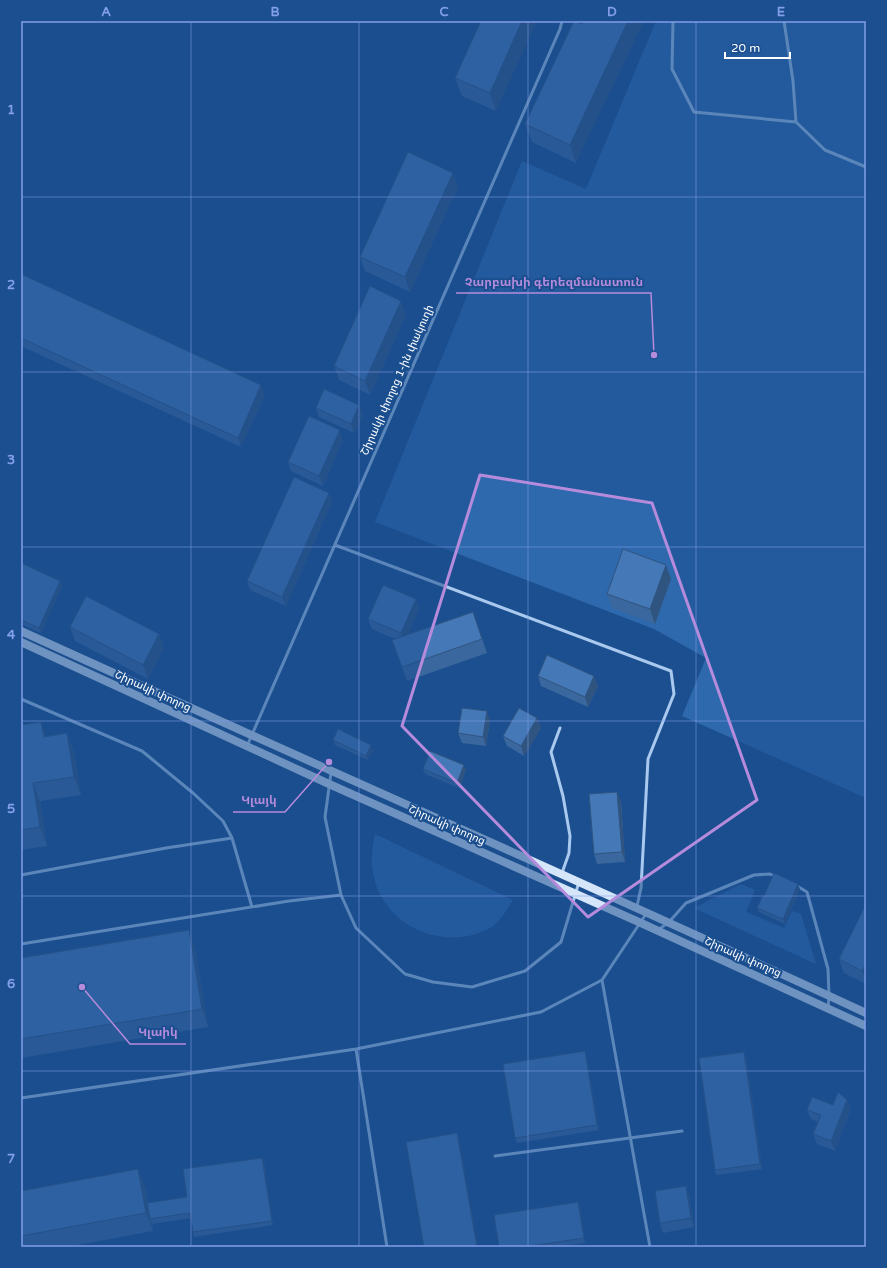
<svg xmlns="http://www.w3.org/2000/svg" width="887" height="1268" font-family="'Varela Round','Noto Sans Armenian',sans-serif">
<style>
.green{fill:#2e69ad}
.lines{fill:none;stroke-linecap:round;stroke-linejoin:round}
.lane{stroke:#a9c9ee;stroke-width:3}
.secondary{stroke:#d6e6fa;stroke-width:8}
.wall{fill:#3a679d}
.shaded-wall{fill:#305480}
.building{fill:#4478b7;stroke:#305480}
.marked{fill:none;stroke:#b68bdc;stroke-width:3;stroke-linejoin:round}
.grid{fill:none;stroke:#839eea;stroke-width:1;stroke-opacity:0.55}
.labels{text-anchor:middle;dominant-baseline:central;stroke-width:4;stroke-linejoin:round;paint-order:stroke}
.street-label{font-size:11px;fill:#fff;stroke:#1b4f8f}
.leader{fill:none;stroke:#b68bdc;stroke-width:1.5}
.callout-dot{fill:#b68bdc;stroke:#1b4f8f;stroke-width:1.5}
.callout-label{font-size:12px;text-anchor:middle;font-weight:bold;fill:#b68bdc;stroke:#1b4f8f;stroke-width:4;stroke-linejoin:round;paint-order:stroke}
.neatline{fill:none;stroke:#839eea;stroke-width:1.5}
.grid-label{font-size:13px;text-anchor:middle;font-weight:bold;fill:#839eea}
</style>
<rect width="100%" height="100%" fill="#1b4f8f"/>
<path class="green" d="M656,21H866V798L682,716L706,658L654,629L375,522L522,161L586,189Z
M375,834L513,900C508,908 501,920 493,926C448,954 385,928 374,877C370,862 372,849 375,834Z
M741,884L755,890L746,912L784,928L792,911L801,914L816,964L694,908Z"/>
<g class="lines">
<path class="lane" d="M673,21L672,69L694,112L796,122L825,150L866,167
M784,21L793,81L796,122
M335,545L671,671L674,694L648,759L641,888L637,906
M21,699L142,751L193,793L223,821L232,838L252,907
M560,728L551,752L563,796L570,836L569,853L562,873
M247,746L560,29L562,21
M331,773L325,817L341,895L356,928L405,974L433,982L472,987L525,971L561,942L579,882
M21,875L166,848L232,838
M797,886L807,892L828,969L829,996L828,1008
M658,930L669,922L686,903L754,875L770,874L776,877
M21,944L289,901L341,895
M602,980L650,1247
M356,1049L387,1247
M21,1098L356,1049L541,1012L602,980L646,914
M495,1156L682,1131"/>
<path class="secondary" d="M21,631C302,759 586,883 866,1013
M21,642L329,784L641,923L866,1026"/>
</g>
<path class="wall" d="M481,21L496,111L462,96L455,78Z
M582,24L576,163L532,142L525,124Z
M458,187L410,292L365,271L360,257Z
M21,274L265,395L241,447L21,346Z
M406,315L370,395L339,380L334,366Z
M316,408L363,415L354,433L319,417Z
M343,440L323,486L291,471L288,462Z
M332,502L286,606L250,590L247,581Z
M21,563L60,581L62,586L41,633L21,624Z
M666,565L671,579L655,624L612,608L607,594Z
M420,608L408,634L473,612L487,653L407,681L392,640L395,639L372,629L368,619Z
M70,627L159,634L164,648L148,679L75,641Z
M538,676L598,686L588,707L541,686Z
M537,718L541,728L524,756L507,746L503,736Z
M490,721L486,746L462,743L458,733Z
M21,725L47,736L67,733L74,752L81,795L40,801L47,846L21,850Z
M333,740L373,750L368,760L335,745Z
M423,769L466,770L459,788L425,774Z
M621,801L625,862L597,864L594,854Z
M800,889L785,924L759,912L757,908L764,896Z
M866,904V984L844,973L839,959Z
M195,949L208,1027L21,1058V958Z
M585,1051L586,1056L599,1130L517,1143L515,1138Z
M746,1057L762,1169L716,1175L715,1170Z
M847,1100L851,1109L835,1151L817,1144L813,1134L818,1122L811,1119L807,1110L833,1105Z
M264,1162L273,1225L194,1237L193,1232L191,1218L152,1224L153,1231L67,1247H21V1191L145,1187L148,1203L187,1197Z
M689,1195L694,1227L663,1233L660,1223Z
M580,1207L585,1243L558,1247H499Z"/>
<path class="shaded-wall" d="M522,21H537L496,111L490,93Z
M628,21H644L576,163L570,145Z
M453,173L458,187L410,292L405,277Z
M401,301L406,315L370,395L365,381Z
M261,385L265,395L241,447L238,438Z
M359,405L363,415L354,433L351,424Z
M340,430L343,440L323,486L319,476Z
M329,493L332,502L286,606L282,597Z
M666,565L671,579L655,624L650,609Z
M60,581L62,586L41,633L39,628Z
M416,599L420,608L404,643L401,633Z
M159,634L164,648L148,679L143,665Z
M594,676L598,686L588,707L585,697Z
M487,711L490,721L486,746L483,737Z
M537,718L541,728L524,756L521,746Z
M41,722L48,740L44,737Z
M67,733L74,752L81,795L74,777Z
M371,745L373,750L368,760L366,756Z
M464,765L466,770L459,788L457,783Z
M33,783L40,801L47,846L40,827Z
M617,792L621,801L625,862L622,852Z
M798,884L800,889L785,924L783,919Z
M189,930L195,949L208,1027L202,1009Z
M866,963V981L862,971Z
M585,1051L586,1056L599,1130L597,1125Z
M744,1052L746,1057L762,1169L760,1164Z
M847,1100L851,1109L835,1151L831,1141Z
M457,1133L459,1138L478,1247H477Z
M262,1158L264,1162L273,1225L272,1221Z
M138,1169L145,1187L151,1219H150L152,1224L153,1231L146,1213Z
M686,1186L689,1195L694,1227L691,1218Z
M578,1202L580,1207L585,1243L584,1238Z"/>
<path class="building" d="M481,21H522L490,93L455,78Z
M574,21L582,24L583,21H628L570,145L525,124Z
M408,152L453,173L405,277L360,257Z
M21,274L261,385L238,438L21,338Z
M370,286L401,301L365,381L334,366Z
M324,389L359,405L351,424L316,408Z
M309,416L340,430L319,476L288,462Z
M294,477L329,493L282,597L247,581Z
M623,549L666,565L650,609L607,594Z
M21,563L60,581L39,628L21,620Z
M383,585L416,599L401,633L368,619Z
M86,596L159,634L143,665L70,627Z
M473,612L482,639L402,667L392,640Z
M547,655L594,676L585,697L538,676Z
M462,708L487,711L483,737L458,733Z
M519,708L537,718L521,746L503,736Z
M41,722L44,737L67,733L74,777L33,783L40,827L21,830V725Z
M338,729L371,745L366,756L333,740Z
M430,751L464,765L457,783L423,769Z
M617,792L622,852L594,854L589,794Z
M774,873L798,884L783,919L757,908L763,895L764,896Z
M866,904V963L862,971L839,959Z
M189,930L202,1009L21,1039V958Z
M585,1051L597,1125L515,1138L503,1064Z
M744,1052L760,1164L715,1170L699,1058Z
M838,1092L847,1100L831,1141L813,1134L821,1115L807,1110L812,1097L833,1105Z
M457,1133L477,1247H424L406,1142Z
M262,1158L272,1221L193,1232L190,1213L150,1219L147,1203L187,1197L183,1169Z
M138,1169L146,1213L21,1236V1191Z
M686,1186L691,1218L660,1223L655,1191Z
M578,1202L584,1238L524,1247H499L494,1215Z"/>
<path d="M0 0H887V1268H0ZM480,475L652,503L757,800L588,917L402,726Z" fill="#1b4f8f" fill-opacity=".55" fill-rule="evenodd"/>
<path class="marked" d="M480,475L652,503L757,800L588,917L402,726Z"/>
<path class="grid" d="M191,21V1247M359,21V1247M528,21V1247M696,21V1247M21,197H866M21,372H866M21,547H866M21,721H866M21,896H866M21,1071H866"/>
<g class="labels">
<g class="street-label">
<text transform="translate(397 380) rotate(-66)">Շիրակի փողոց 1-ին փակուղի</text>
<text transform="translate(153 691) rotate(25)">Շիրակի փողոց</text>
<text transform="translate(447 825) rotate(24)">Շիրակի փողոց</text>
<text transform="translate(743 957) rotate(24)">Շիրակի փողոց</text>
</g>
</g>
<path class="leader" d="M654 355L651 293H456M329 762L285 812H233M82 987L130 1044H186"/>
<g class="callout-dot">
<circle cx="654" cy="355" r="4"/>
<circle cx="329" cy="762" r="4"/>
<circle cx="82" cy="987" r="4"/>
</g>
<g class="callout-label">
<text x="554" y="286">Չարբախի գերեզմանատուն</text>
<text x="259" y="804">Կլայկ</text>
<text x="158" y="1036">Կլաիկ</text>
</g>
<rect width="887" height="1268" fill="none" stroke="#1b4f8f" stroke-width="44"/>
<path d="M725 52v6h65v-6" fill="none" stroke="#ffffff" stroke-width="2"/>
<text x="731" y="52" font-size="12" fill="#ffffff" stroke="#1b4f8f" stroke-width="3" paint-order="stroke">20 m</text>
<rect x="22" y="22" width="843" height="1224" class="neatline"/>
<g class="grid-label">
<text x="106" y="16">A</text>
<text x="275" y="16">B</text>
<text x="444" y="16">C</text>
<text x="612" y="16">D</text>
<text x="781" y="16">E</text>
<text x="11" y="114">1</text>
<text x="11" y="289">2</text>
<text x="11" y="464">3</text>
<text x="11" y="639">4</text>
<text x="11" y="813">5</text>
<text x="11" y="988">6</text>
<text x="11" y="1163">7</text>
</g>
</svg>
